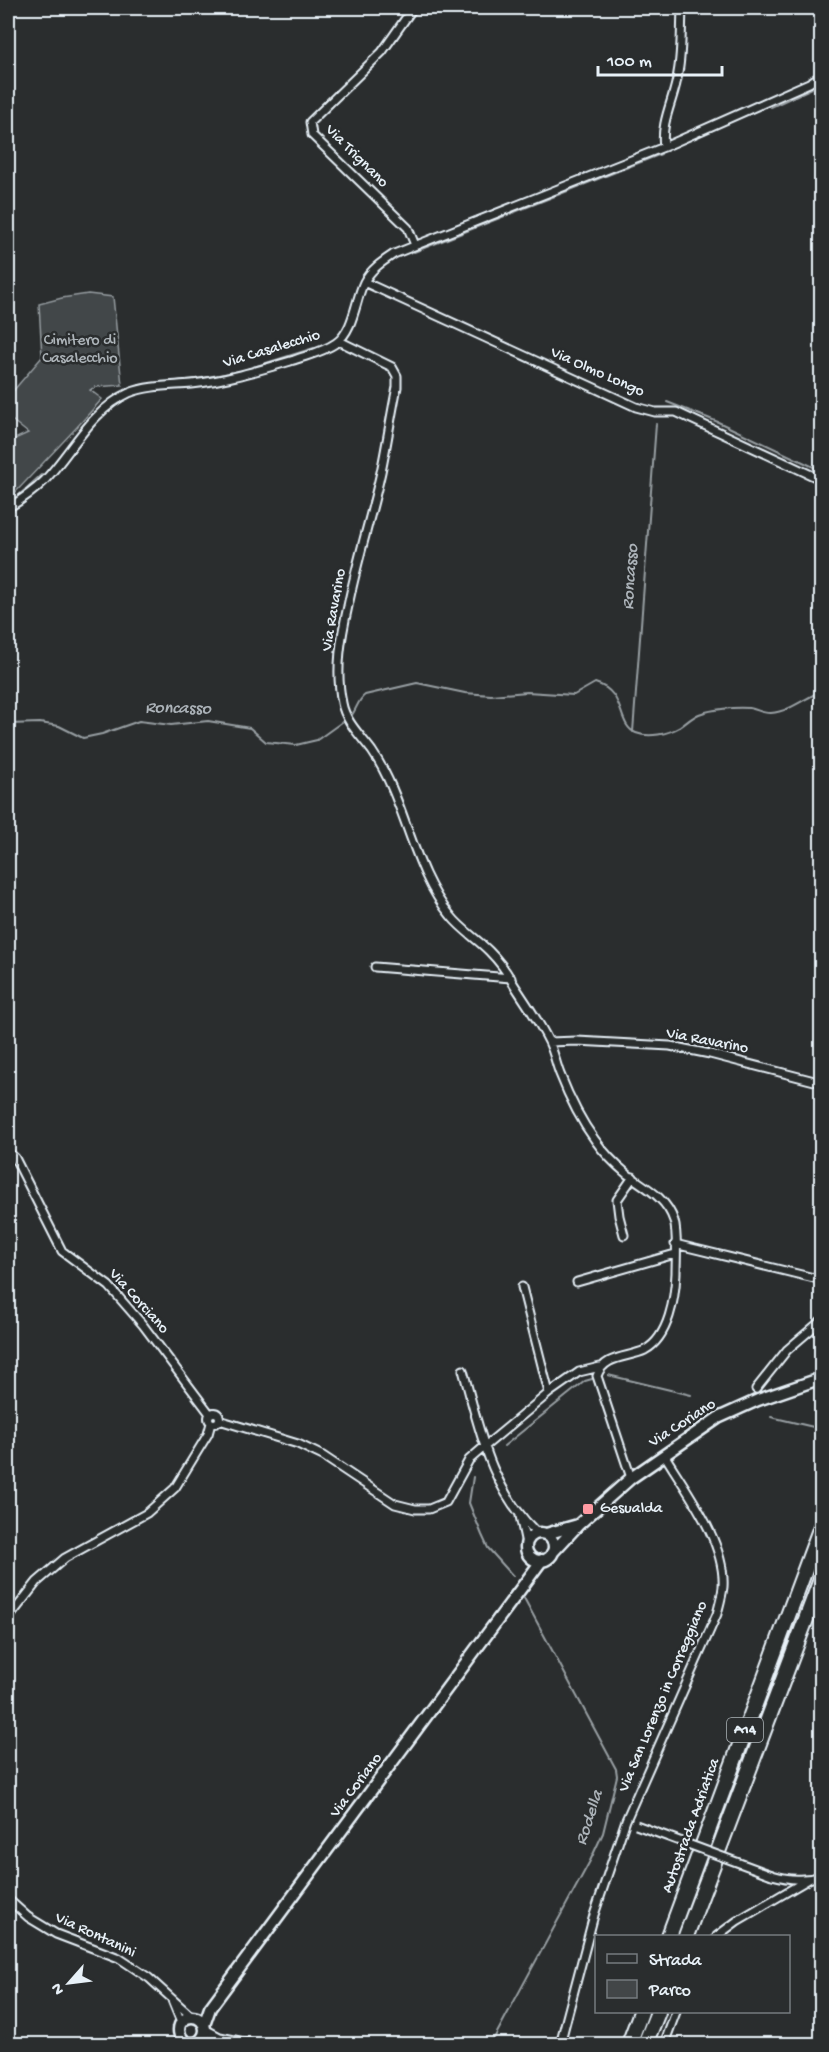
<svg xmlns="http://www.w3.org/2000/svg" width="829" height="2052" font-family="'Gochi Hand',sans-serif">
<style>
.green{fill:#424648;stroke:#959ca0;stroke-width:1.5}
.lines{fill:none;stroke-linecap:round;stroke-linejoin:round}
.stream{stroke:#989fa3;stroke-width:2}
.minor-casing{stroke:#e8f1f8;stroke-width:11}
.secondary-casing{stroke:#e8f1f8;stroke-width:15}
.motorway-casing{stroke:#e8f1f8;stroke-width:18}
.minor{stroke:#2a2d2e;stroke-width:7}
.secondary{stroke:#2a2d2e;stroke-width:10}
.motorway{stroke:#2a2d2e;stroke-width:14}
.minor-bridge-casing{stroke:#e8f1f8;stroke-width:11;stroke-linecap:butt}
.minor-bridge{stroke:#2a2d2e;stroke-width:7}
.poi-dot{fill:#ff9aa2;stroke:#2a2d2e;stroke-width:2}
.labels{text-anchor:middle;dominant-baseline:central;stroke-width:5;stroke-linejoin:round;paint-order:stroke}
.shield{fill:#2a2d2e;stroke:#afb6bb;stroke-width:1.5}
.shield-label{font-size:15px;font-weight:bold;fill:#e8f1f8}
.street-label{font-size:16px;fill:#e8f1f8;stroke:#2a2d2e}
.park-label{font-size:16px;fill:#aeb5ba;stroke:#2a2d2e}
.poi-label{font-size:16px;fill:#e8f1f8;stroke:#2a2d2e;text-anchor:start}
.water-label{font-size:18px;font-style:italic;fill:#acb3b9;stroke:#2a2d2e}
</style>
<rect width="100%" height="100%" fill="#2a2d2e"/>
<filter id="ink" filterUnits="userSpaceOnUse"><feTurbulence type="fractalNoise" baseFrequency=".0167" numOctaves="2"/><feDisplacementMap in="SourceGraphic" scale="12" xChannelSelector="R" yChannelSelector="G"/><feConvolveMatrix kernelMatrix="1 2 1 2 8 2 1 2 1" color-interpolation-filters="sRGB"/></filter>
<g filter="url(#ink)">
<path class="green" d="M88,294L113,297L122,385L95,387L90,390L102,399L77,427L11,497L8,494V442L28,433L8,417V397L42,357L39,304L62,298Z"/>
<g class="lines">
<path class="stream" d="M771,107L812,88
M414,252L661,154
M139,385L196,379L241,371L314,348
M667,402L718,422L822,471
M8,502L17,497L41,475
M352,715C357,708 358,700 365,695L417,683L465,693L491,695L527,692L574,695L595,683C627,692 616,725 636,733C649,738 668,734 680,727C686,723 692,717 699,714C713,709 734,707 749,708C756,709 764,714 771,713C787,712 803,700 817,693L822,694
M8,724L40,723L59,726L83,738L102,734L139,721L171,725L208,721L250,728L266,742L296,745L317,740L342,722
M633,732L656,424
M608,1375L691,1395
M771,1417L822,1429
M504,1446L585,1381L592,1379
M473,1477L469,1503L482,1535L488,1548L513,1576
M491,2044L590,1861L603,1833L617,1776L616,1769L524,1598"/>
<defs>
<path id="minor" d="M413,8L382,52L310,122L312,135L408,228L415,245
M664,147C660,121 675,98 678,73C682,52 681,29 682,8
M364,282L636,407L655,412H676L822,480
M339,341L392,367L397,376V387C391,415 387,444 381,472C371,517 357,561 348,606C341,637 335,670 342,703C345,721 361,736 372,751C407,802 411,868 451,916C461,929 477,939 489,951C498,960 507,972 513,983C525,1002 539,1021 549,1042C554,1052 556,1064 560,1074C569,1097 581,1121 595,1140C604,1153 615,1164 627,1174C645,1187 667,1198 674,1221C678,1234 676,1259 676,1273C675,1298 669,1337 645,1350C628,1358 604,1355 597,1376L631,1478
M8,508C21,500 33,492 44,481C71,453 91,410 129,393C149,385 171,386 192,384C227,380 260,370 294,360C308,355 323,352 336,343C354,330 355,301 364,282C371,269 382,262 394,254L664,147L809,83L822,75
M375,967L511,978
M549,1042L577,1041L670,1046L710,1054L822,1083
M8,1152L15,1158L62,1251L109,1286L143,1325L210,1414
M624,1235L619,1216L617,1200L633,1177
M675,1244L822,1280
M577,1282L675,1254
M522,1287L549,1393
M463,1370C480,1431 490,1488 537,1533
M756,1389L787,1350L822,1320
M208.5 1418a5.5 5.5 0 1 1 11 0a5.5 5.5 0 1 1-11 0Z
M219,1420L298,1444L323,1456L395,1504L415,1509H429L446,1502L469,1460L484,1447L549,1393L579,1372L600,1367
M520,1516L526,1544
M8,1619L37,1582L65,1558L147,1513L175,1488L208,1434L211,1423
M772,1875C790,1880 804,1881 822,1876
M8,1899L28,1917L56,1934L119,1958L149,1978L191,2016
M717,1936L737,1921L809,1879
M172,2000L181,2022
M205,2029L220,2037L254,2044
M200,2040L220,2037
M560,2044L594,1915L626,1820L717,1614C719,1606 722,1596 723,1587C726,1542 686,1491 664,1454
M664,2044L676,2012"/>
<path id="secondary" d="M526 1547a14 14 0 1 1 28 0a14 14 0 1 1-28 0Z
M546,1534L578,1525
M552,1553L578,1525L631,1478L718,1418L758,1400L822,1378
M179 2030a13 13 0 1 1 26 0a13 13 0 1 1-26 0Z
M204,2025L210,2008L542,1560"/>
<path id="motorway" d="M669,1936L822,1524
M686,1936L822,1577
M629,2044L641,2012
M645,2044L658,2012"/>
</defs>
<use href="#minor" class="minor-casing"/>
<use href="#secondary" class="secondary-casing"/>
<use href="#motorway" class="motorway-casing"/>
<use href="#minor" class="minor"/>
<use href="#secondary" class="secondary"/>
<use href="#motorway" class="motorway"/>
<defs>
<path id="minor-bridge" d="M636,1825L772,1875"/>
</defs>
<use href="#minor-bridge" class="minor-bridge-casing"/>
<use href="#minor-bridge" class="minor-bridge"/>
</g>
</g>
<rect class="poi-dot" x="582" y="1503" width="12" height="12" rx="3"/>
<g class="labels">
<rect class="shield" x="727" y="1718" width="36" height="24" rx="4.5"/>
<g class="shield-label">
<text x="745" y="1730">A14</text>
</g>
<g class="street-label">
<text transform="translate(356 157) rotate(45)">Via Trignano</text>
<text transform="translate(272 350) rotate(-17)">Via Casalecchio</text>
<text transform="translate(597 373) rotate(24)">Via Olmo Longo</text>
<text transform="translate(335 610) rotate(-80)">Via Ravarino</text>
<text transform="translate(707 1042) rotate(11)">Via Ravarino</text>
<text transform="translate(138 1302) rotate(48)">Via Corciano</text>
<text transform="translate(683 1424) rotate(-33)">Via Coriano</text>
<text transform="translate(664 1697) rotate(-67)">Via San Lorenzo in Correggiano</text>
<text transform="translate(357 1786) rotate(-53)">Via Coriano</text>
<text transform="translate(692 1826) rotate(-70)">Autostrada Adriatica</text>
<text transform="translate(95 1936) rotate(25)">Via Rontanini</text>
</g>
<g class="park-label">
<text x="80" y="341">Cimitero di<tspan x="80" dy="18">Casalecchio</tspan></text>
</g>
<g class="poi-label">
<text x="600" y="1509">Gesualda</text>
</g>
<g class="water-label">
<text transform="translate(631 577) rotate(-86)">Roncasso</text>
<text transform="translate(178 709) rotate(1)">Roncasso</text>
<text transform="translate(590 1818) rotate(-72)">Rodella</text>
</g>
</g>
<rect width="829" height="2052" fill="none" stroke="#2a2d2e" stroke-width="30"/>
<rect x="15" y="15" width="799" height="2022" fill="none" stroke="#e8f1f8" stroke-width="2" filter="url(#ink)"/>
<rect x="595" y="1935" width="195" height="78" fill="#2a2d2e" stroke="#767b7f" stroke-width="1.5"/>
<rect x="607" y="1954" width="30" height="9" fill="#2a2d2e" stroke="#767b7f" stroke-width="1.5"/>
<text x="649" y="1965" font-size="18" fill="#e8f1f8">Strada</text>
<rect x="607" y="1980" width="30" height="18" fill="#424648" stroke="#767b7f" stroke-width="1.5"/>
<text x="649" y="1995" font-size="18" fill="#e8f1f8">Parco</text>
<g transform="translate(69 1983) rotate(242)" stroke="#2a2d2e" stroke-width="4.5" paint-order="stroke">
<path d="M0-4.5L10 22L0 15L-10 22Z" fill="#e8f1f8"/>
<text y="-9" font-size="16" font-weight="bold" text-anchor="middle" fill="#e8f1f8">N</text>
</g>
<path d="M598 66v9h124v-9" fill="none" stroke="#e8f1f8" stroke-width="3"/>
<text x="607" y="66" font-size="18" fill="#e8f1f8" stroke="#2a2d2e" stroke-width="4.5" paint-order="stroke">100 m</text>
</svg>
